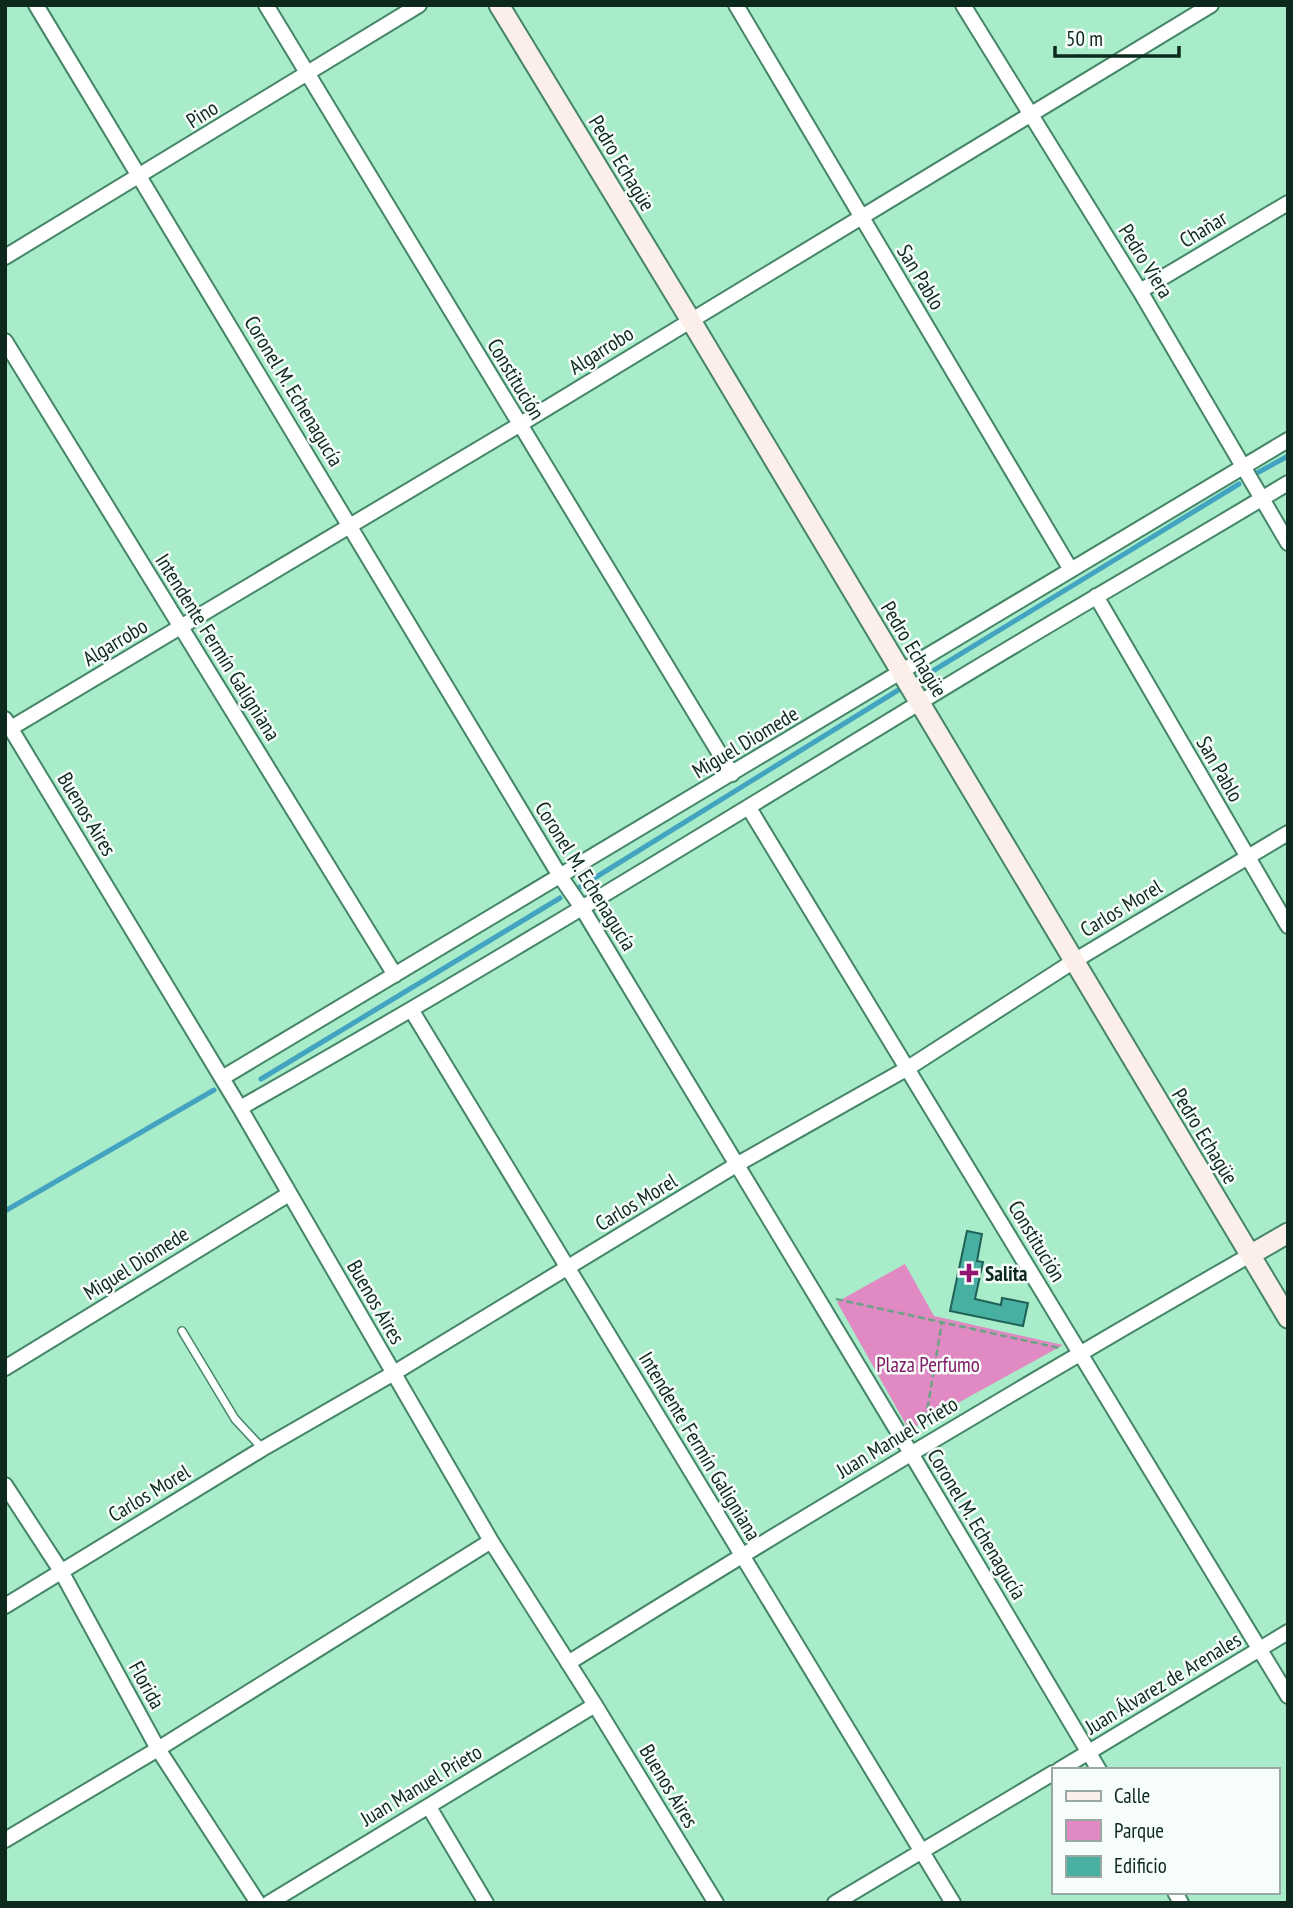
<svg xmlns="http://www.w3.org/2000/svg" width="1293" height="1908" font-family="'PT Sans Narrow',sans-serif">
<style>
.green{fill:#e189c2}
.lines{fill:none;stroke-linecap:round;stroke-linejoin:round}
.stream{stroke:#43a4c1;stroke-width:5}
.building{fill:#48b0a0;stroke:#206157;stroke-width:2}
.lane-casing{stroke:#448667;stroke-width:10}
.street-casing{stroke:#448667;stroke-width:18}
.secondary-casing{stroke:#448667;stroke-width:23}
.path{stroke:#6da287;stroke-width:2.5;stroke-dasharray:7 3.5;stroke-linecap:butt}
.lane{stroke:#fff;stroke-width:7}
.street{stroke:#fff;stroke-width:14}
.secondary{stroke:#fceee9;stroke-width:19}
.poi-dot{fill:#911571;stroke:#f7fdfa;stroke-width:2.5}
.labels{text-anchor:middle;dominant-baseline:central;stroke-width:5;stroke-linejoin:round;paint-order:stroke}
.street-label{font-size:21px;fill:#0d291d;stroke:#f7fdfa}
.poi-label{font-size:21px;font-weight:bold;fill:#0d291d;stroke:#f7fdfa;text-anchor:start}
.park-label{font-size:21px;fill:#811c66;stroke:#f7fdfa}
</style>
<rect width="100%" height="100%" fill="#a8ecc9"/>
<path class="green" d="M905,1264L934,1316L1063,1345L909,1430L837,1302Z"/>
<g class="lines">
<path class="stream" d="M1257,473L1288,456
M918,680L1239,484
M580,887L900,689
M261,1079L560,898
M5,1211L214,1090"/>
</g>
<path class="building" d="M967,1231L982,1234L977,1261L983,1262L975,1299L1001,1305L1002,1298L1028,1303L1023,1326L950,1311Z"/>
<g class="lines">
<defs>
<path id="lane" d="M182,1331L235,1419L262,1448"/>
<path id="street" d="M36,5L560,876L582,908L912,1455L1099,1770
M266,5L732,774
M736,5L1071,570
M963,5L1140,291L1288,543
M5,257L419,5
M1140,291L1288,203
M5,341L395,975
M1096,596L1288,926
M5,719L240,1108L491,1541L595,1705L716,1903
M11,728L519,425L1211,5
M749,808L1288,1696
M412,1011L953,1903
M222,1078L1288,440
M240,1108C470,978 694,840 919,703C1041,628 1165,557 1288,483
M5,1368L289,1194
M5,1485L61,1571L158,1749L258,1903
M5,1606L262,1449L394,1373L736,1165L908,1068L1074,961L1288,833
M568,1663C793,1523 1020,1387 1250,1255
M1059,1770L1288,1632
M429,1807L486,1903
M5,1840L158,1749L491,1541
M1175,1892L1181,1903
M269,1903L595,1705
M835,1903L1053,1773"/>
<path id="secondary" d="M499,5L690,319L1288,1318
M1250,1255L1288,1233"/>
</defs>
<use href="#lane" class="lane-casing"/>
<use href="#street" class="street-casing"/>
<use href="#secondary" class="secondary-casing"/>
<path class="path" d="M836,1299L1059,1348
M924,1429L942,1322"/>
<use href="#lane" class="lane"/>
<use href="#street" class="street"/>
<use href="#secondary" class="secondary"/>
</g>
<path class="poi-dot" d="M965.5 1262.5h7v7h7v7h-7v7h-7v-7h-7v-7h7z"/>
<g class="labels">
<g class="street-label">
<text transform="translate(202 114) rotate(-32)">Pino</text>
<text transform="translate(622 163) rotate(59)">Pedro Echagüe</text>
<text transform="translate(1203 229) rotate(-31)">Chañar</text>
<text transform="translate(1146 261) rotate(58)">Pedro Viera</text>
<text transform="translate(921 277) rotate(59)">San Pablo</text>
<text transform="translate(601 350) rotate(-32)">Algarrobo</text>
<text transform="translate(516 379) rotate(59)">Constitución</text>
<text transform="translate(294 391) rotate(59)">Coronel M. Echenagucía</text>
<text transform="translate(115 642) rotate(-31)">Algarrobo</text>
<text transform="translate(218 647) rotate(58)">Intendente Fermín Galigniana</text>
<text transform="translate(914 649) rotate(59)">Pedro Echagüe</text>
<text transform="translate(745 742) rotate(-31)">Miguel Diomede</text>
<text transform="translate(1220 769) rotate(60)">San Pablo</text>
<text transform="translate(87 814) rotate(59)">Buenos Aires</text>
<text transform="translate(586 876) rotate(58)">Coronel M. Echenagucía</text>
<text transform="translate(1121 908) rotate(-31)">Carlos Morel</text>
<text transform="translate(1205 1136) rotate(59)">Pedro Echagüe</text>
<text transform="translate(636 1202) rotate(-31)">Carlos Morel</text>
<text transform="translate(1037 1241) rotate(59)">Constitución</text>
<text transform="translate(136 1263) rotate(-32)">Miguel Diomede</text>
<text transform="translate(376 1302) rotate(60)">Buenos Aires</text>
<text transform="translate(897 1437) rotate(-31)">Juan Manuel Prieto</text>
<text transform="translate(700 1446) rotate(59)">Intendente Fermín Galigniana</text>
<text transform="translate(149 1493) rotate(-31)">Carlos Morel</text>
<text transform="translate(977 1524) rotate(59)">Coronel M. Echenagucía</text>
<text transform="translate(1163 1683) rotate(-31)">Juan Álvarez de Arenales</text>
<text transform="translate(147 1685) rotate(61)">Florida</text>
<text transform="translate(421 1785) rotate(-31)">Juan Manuel Prieto</text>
<text transform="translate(669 1786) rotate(59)">Buenos Aires</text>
</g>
<g class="poi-label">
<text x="985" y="1273">Salita</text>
</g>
<g class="park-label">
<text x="928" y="1364">Plaza Perfumo</text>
</g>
</g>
<rect width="1293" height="1908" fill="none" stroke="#0d291d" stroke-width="14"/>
<rect x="1052" y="1768" width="228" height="126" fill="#f7fdfa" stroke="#99a8a2" stroke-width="2"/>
<rect x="1066" y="1791" width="35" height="10" fill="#fceee9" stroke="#99a8a2" stroke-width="2"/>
<text x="1114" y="1803" font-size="21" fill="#0d291d">Calle</text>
<rect x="1066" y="1820" width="35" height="21" fill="#e189c2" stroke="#99a8a2" stroke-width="2"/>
<text x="1114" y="1838" font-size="21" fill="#0d291d">Parque</text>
<rect x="1066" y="1856" width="35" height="21" fill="#48b0a0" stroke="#99a8a2" stroke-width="2"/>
<text x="1114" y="1873" font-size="21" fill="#0d291d">Edificio</text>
<path d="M1055 46v10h124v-10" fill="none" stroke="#0d291d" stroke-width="3.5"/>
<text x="1066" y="46" font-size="21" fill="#0d291d" stroke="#f7fdfa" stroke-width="5" paint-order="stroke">50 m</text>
</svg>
